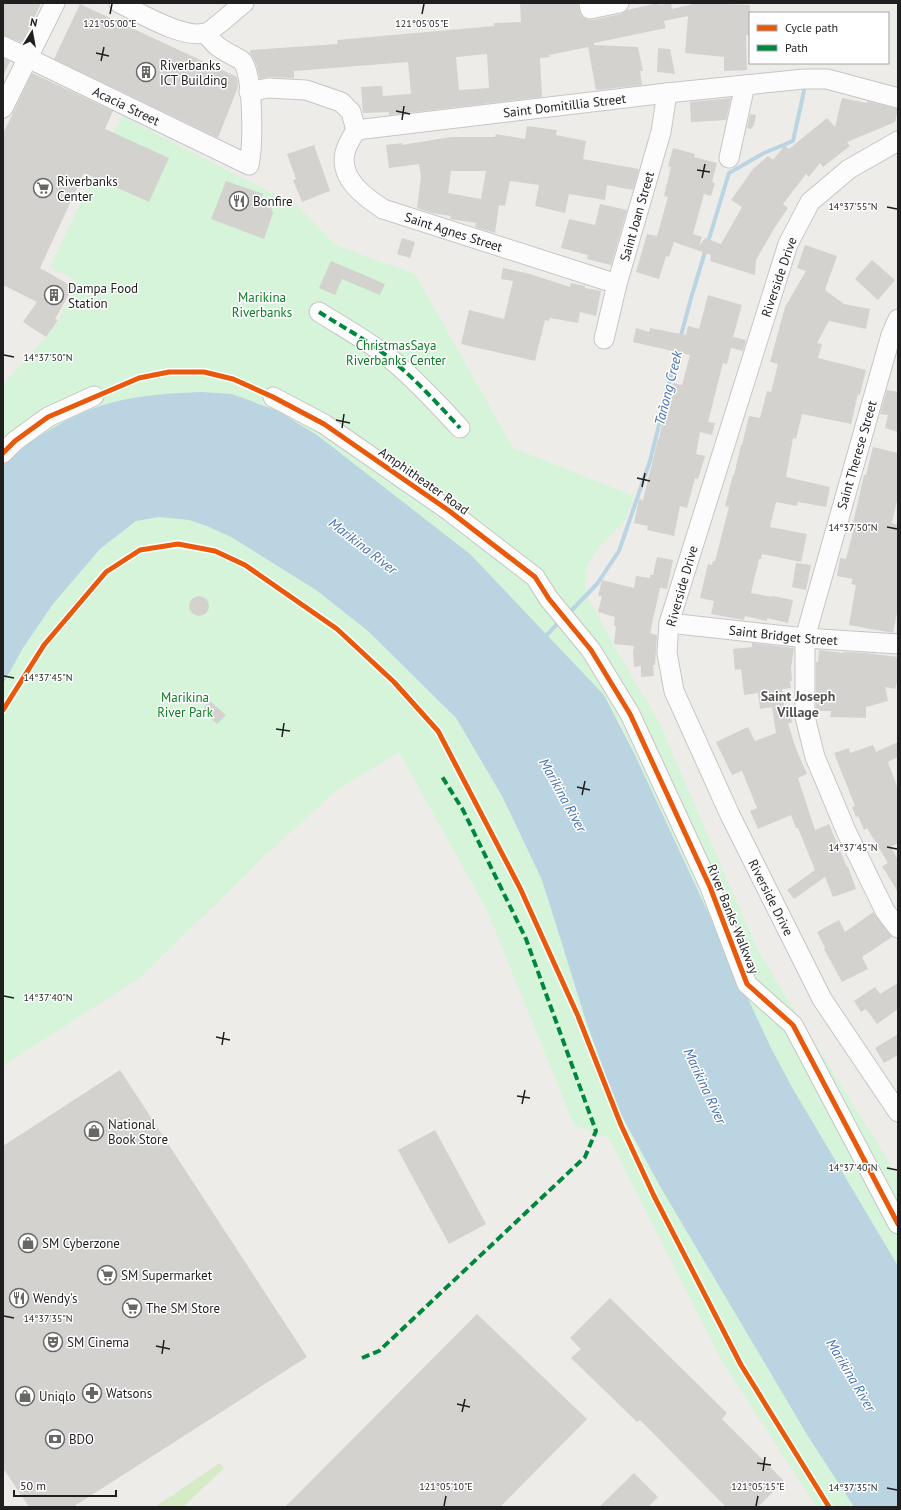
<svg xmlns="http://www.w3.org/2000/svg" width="901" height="1510" font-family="'PT Sans',sans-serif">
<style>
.grass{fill:#d5ebc6}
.park{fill:#d5f4d9}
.water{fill:#bbd4e1}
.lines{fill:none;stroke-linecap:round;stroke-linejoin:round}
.stream{stroke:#bbd4e1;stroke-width:4}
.building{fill:#d4d2cf;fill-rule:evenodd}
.minor-casing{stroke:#c6c6c4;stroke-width:21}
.minor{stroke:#fcfcfc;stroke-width:19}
.quiet{stroke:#00873e;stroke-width:4;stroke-dasharray:8 4;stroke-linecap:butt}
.cycleway-casing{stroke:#fff;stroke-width:8}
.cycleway{stroke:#e8590c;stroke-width:5}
.ticks{fill:none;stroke:#1f1f1f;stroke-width:1.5}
.labels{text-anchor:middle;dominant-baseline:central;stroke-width:3;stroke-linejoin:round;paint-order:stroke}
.poi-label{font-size:13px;fill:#1f1f1f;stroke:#fff;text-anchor:start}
.street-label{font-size:13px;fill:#1f1f1f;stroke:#fff}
.park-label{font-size:13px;fill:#0a7f23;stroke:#fff}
.water-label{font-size:14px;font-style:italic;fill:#4970b0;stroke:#fff}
.neighbourhood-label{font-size:14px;font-weight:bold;fill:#525252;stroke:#fff}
.ticks-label{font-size:10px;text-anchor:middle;fill:#1f1f1f;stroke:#fff;stroke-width:3;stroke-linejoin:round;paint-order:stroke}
</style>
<rect width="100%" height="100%" fill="#edece8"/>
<path class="grass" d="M220,1463L224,1468L183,1507H155Z"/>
<path class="park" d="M122,116L299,207L335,245L415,274L513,448L634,496L625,520L598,548L587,566L585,592L617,651L658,720L758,951L898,1177V1266L793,1089L771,1048L621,725L470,554L317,435L278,411L232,394L202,392L161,394L3,462V385L14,371L46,338L59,320L77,281L50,267Z
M159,517L189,519L207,526L233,538L316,590L368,631L456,719L502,797L542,880L586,1021L617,1107L661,1188L809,1438L854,1507H817L724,1365L609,1138L574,1125L487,910L399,752L337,790L261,859L142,976L3,1066V684L23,648L53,604L100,549L136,521Z"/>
<path class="water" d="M202,392L232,394L278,411L317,435L470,554L604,695L635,755L771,1048L793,1089L898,1266V1507H854L809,1438L661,1188L617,1107L586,1021L542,880L502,796L456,718L368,631L316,590L233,538L207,526L189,520L159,517L136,521L100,549L53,604L23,648L3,684V462C34,438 73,413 110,403C140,395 171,393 202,392Z"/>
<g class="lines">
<path class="stream" d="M680,339L691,298L729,173L764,153L793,141L804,91
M568,614L597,584L619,551L650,461L678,348
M544,638L560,621"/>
</g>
<path class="building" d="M3,3H41L23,43L3,35Z
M520,3H578L581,16L586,19L592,20L621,14L627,10L658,3L659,5L671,3L672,9L697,3L750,5V35H746L747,70L724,71V57L685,53L688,16L664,21L666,28L594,43V45L638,47L643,71H640L642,85L596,90L588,47L549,55L550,57L540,58L542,97L389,115V112L363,113L361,87L382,86L383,96L411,94L408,62L294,71V78L268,77L260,79L256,64L250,53V50L338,44L337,40L494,26V23L521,22ZM487,54L489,88L459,90L456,57Z
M80,4L237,77L238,87L218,138L54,59Z
M658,48L670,49L675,74L657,72Z
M3,58L10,61L3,76Z
M32,73L113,111L105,129L169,158L149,202L84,173L40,268L73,287L55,319L58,320L46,337L23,322L37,302L3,285V134Z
M731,98L726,120L691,122L690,102Z
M842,98L867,103V101L898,109L895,122L847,142L850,146L823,167L820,163L809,177L806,174L783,204L788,208L775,227L756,260L755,275L710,261L711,255L674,242L669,257L666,256L659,279L636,272L647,234L657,236L668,197L664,196L671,167L668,166L673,148L695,154L694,157L717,163L712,182L715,183L711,196L704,194L693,234L702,237L699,246L705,238L721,244L742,207L731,200L753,169L768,156L773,160L785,145L789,149L827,118L835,127Z
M750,114L756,115L754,125L751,129L747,128Z
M527,126L557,130L556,135L586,141L583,159L639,169L633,190L607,185L605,200L569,194L565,213L535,206L539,185L510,181L505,206L499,205L495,233L475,227L476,223L450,219L451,216L432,213L417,208L421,177L419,164L389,168L386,145L402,143V145L451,137H495L496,134L525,139ZM451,171H486L481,199L448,193Z
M314,145L330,191L302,202L293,180L296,179L287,154Z
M226,181L263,194L260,202L270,205L273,213L264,239L211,219Z
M600,204L627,210L611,265L587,259L588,255L561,248L569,219L595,225Z
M402,238L415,242L410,258L397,254Z
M805,245L837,256L825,290L844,304L870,309L866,329L829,321L817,343L822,344L818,358L866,370L860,395L858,394L851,424L802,414L796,439L793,438L786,477L830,487L826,507L798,502L797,506L776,502L770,527L807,534L801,562L762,554L761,559H759L751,593L772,597L773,596L793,600L788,623L767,618V621L745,616L744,620L711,614L714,601L700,598L708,564L712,565L713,561H715L729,507L725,506L733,475H734L741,445H742L749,416L760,418L767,391L771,392L778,364L770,362L785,307L806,271L797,268Z
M872,260L895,280L878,300L855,279Z
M331,261L385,284L380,295L342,279L335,295L319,288Z
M503,268L530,274L570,287L571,283L585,286V288L601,291L596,316L580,312L578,323L550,318L549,321L545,320L535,361L461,344L469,310L504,319L513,281L501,279Z
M708,295L742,305L733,337L746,340L743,351L731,348L727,364L723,363L708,422L715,423L712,435L700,432L696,454L705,456L698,479L695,478L687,508L680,506L674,536L647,530L648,526L634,523L639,499L643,500L658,439H659L664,413L673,383L682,385L690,355L633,342L636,328L649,332L650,328L686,335L688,326L699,329Z
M887,390L898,392V432L885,428L888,415L880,414Z
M873,447L898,453V496L892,523L898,525V607L893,633L849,625L856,585L851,584L853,579L837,576L840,558L846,559L855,524L853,523L864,475H866Z
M657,557L673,560L667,589L660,588L650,633L657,635L655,665H653L654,676L641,677V666L634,667L633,652L634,646L614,644L616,626H614L615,617L598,612L602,596H598L602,580L634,588L636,576L650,578V575H653Z
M796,563L811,565L806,590L792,587Z
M189 606a10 10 0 1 1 20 0a10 10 0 1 1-20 0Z
M752,643L794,648L791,668L792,681H790L791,688L782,689L785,710L790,709L792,723H788L796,749L807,774L798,778L815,830L829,824L847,867H848L856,889L833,897L825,877L794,899L787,890L815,870L798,828H796L791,815L758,829L750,811L757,808L742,771L732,775L716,742L748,727L755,741L776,733L772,707L760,709L758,693L744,695L741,669L735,670L733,649L752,647Z
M819,650L843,653V652L866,653L898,657V679L895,689L885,687L888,701L866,707V718L830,717L831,711H816V662H818Z
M210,701L226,715L217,724L202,710Z
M898,742V757L888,762L898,789V843L891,847L897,858H898V892L882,866L888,863L867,828L864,830L858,816L856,817L852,807L855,806L834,753L849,748L850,753L873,745L876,752Z
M873,912L892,937L862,957L868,969L842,982L824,949L825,948L817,932L839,920L845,932Z
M898,983V1009L877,1024L866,1009L861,1012L854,1001L875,987L880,994Z
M898,1034V1055L884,1063L875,1048Z
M120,1070L307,1357L73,1507H29L3,1468V1146Z
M435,1130L486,1224L449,1244L398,1150Z
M610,1298L727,1413L722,1419L784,1481L758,1507H726L640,1420L637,1422L571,1358L581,1349L570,1338Z
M477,1314L587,1419L500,1507H285Z
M634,1473L658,1497L648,1507H599Z"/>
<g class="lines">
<defs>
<g id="minor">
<path d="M119,3C140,13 183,39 205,33C211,32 237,8 244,3"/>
<path d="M589,3L590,9L619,3"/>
<path id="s1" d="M3,46L249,165C253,147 254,74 242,61C240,59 235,57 232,55C220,49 213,44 206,33"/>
<path d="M249,92L268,88L306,90L341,102L351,112L356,130"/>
<path d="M3,108L55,3"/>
<path id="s2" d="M356,130L667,93L804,79H827L898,98"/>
<path id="s3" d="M356,130C352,137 346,146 345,153C339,179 365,197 383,209L617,284"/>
<path id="s4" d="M898,141L849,169L810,202L788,244L669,623L667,653L674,691L730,815L822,999L898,1112"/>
<path d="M729,158L745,85"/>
<path d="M319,312C344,328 371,342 393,361C417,381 439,405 460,428"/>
<path d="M898,319L891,335L805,638V717L815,757L847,833L885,911L898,928"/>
<path id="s5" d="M604,339L617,284L661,132L667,93"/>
<path d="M273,397L324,424L448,510L535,577L549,599L591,650L630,714L710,887L747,984L793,1025L898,1224"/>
<path d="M3,453L15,441L48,417L94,396"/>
<path id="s6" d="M669,623L805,638L898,644"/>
</g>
</defs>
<use href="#minor" class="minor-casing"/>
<use href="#minor" class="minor"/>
<path class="quiet" d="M319,312C344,328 371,342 393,361C417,381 439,405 460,428
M362,1358L379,1351L585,1157L596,1131L526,939L463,810L441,775"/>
<defs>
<path id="cycleway" d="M3,453L15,441L48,417L139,378L169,372H204L233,379L273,397L324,424L448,510L535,577L549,599L591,650L630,714L710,887L747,984L793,1025L898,1224
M3,710L44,645L106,572L140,550L178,544L215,551L245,565L337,629L394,682L438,731L520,888L578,1016L621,1125L654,1196L741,1365L829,1507"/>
</defs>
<use href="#cycleway" class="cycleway-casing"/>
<use href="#cycleway" class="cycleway"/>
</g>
<path class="ticks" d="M110,14L112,4M422,14L424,4M96,53L109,56M101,61L104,47M396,111L410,114M402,120L404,106M697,170L710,172M702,178L705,164M887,207L897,209M4,355L14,357M336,420L350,423M342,428L344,414M637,478L650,481M642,487L645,473M887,527L897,529M4,676L14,678M276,729L290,731M282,737L284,723M577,787L590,790M582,795L585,781M887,847L897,849M4,996L14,998M216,1037L230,1040M222,1045L224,1032M517,1096L530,1098M522,1104L525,1090M887,1168L897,1170M4,1316L14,1318M156,1346L170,1349M162,1354L164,1340M457,1404L470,1407M462,1412L465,1399M757,1463L771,1465M763,1471L765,1457M887,1488L897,1490M444,1506L446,1496M756,1506L758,1496"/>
<defs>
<symbol id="building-ring" viewBox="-11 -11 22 22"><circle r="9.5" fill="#fff" stroke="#676765" stroke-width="1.5"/><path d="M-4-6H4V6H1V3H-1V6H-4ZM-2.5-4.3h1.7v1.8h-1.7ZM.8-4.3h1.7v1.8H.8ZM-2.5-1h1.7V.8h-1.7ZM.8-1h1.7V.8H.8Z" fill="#676765"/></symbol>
<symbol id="supermarket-ring" viewBox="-11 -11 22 22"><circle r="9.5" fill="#fff" stroke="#676765" stroke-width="1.5"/><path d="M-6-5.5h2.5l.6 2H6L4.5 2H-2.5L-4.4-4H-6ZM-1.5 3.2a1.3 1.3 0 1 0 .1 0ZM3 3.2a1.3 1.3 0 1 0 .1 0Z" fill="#676765"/></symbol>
<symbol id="restaurant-ring" viewBox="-11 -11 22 22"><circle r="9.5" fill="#fff" stroke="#676765" stroke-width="1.5"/><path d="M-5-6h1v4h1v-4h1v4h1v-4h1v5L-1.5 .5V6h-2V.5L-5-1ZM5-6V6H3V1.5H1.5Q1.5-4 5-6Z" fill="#676765"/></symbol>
<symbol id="shop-ring" viewBox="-11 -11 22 22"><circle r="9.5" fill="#fff" stroke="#676765" stroke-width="1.5"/><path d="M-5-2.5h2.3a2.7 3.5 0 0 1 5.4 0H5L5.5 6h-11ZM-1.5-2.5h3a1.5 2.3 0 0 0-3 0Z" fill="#676765"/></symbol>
<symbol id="theatre-ring" viewBox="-11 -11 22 22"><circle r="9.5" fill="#fff" stroke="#676765" stroke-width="1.5"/><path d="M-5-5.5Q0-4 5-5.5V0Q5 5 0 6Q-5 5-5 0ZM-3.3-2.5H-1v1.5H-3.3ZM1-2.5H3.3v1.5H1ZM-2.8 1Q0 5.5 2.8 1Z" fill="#676765"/></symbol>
<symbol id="pharmacy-ring" viewBox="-11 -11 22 22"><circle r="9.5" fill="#fff" stroke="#676765" stroke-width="1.5"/><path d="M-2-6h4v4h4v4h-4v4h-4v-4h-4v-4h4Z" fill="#676765"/></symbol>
<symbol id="bank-ring" viewBox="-11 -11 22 22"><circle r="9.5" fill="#fff" stroke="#676765" stroke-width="1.5"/><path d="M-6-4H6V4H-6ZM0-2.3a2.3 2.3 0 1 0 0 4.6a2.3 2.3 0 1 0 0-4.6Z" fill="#676765"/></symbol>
</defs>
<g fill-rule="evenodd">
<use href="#building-ring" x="135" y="61" width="22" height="22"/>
<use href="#supermarket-ring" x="32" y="177" width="22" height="22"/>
<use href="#restaurant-ring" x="228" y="190" width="22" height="22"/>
<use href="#building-ring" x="43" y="284" width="22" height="22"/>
<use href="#shop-ring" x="83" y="1120" width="22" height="22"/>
<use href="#shop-ring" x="17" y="1232" width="22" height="22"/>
<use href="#supermarket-ring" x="96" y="1264" width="22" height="22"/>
<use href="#restaurant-ring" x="8" y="1287" width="22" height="22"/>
<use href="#supermarket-ring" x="121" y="1297" width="22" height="22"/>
<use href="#theatre-ring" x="42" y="1331" width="22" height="22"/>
<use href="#pharmacy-ring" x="81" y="1382" width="22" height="22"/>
<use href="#shop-ring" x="14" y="1385" width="22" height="22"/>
<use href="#bank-ring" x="44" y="1428" width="22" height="22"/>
</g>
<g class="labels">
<g class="poi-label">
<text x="160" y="65">Riverbanks<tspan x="160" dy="15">ICT Building</tspan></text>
<text x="57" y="181">Riverbanks<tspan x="57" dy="15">Center</tspan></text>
<text x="253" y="201">Bonfire</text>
<text x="68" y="288">Dampa Food<tspan x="68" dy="15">Station</tspan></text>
<text x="108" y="1124">National<tspan x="108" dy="15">Book Store</tspan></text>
<text x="42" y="1243">SM Cyberzone</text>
<text x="121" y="1275">SM Supermarket</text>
<text x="33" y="1298">Wendy's</text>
<text x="146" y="1308">The SM Store</text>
<text x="67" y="1342">SM Cinema</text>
<text x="106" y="1393">Watsons</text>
<text x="39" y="1396">Uniqlo</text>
<text x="69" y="1439">BDO</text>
</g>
<g class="street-label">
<text stroke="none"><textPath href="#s1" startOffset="137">Acacia Street</textPath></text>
<text stroke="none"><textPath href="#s2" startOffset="210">Saint Domitillia Street</textPath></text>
<text stroke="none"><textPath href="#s5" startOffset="127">Saint Joan Street</textPath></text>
<text stroke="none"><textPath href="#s3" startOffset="172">Saint Agnes Street</textPath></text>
<text transform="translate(779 277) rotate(-71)">Riverside Drive</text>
<text transform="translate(857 455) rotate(-74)">Saint Therese Street</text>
<text transform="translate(424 481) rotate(35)">Amphitheater Road</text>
<text transform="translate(682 586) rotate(-74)">Riverside Drive</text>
<text stroke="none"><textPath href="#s6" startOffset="115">Saint Bridget Street</textPath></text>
<text stroke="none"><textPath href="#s4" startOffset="849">Riverside Drive</textPath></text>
<text transform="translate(733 919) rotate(68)">River Banks Walkway</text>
</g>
<g class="park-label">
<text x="262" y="297">Marikina<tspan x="262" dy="15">Riverbanks</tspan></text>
<text x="396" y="345">ChristmasSaya<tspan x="396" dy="15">Riverbanks Center</tspan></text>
<text x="185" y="697">Marikina<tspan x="185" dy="15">River Park</tspan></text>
</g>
<g class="water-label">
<text transform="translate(668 388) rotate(-76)">Tañong Creek</text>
<text transform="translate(363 546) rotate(38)">Marikina River</text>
<text transform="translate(563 795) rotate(61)">Marikina River</text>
<text transform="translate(705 1086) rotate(65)">Marikina River</text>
<text transform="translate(851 1375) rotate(59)">Marikina River</text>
</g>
<g class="neighbourhood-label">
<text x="798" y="696">Saint Joseph<tspan x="798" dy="16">Village</tspan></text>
</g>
</g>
<g class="ticks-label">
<text x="110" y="27">121°05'00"E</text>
<text x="422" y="27">121°05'05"E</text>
<text x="853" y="210">14°37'55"N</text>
<text x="48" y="361">14°37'50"N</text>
<text x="853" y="531">14°37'50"N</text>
<text x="48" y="681">14°37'45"N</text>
<text x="853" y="851">14°37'45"N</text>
<text x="48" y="1001">14°37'40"N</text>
<text x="853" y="1171">14°37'40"N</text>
<text x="48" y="1322">14°37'35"N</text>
<text x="446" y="1490">121°05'10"E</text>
<text x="758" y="1490">121°05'15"E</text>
<text x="853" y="1491">14°37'35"N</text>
</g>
<rect width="901" height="1510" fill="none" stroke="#1f1f1f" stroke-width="8"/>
<rect x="749" y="12" width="140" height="52" fill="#ffffff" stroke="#a5a5a5"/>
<rect x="757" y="25" width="20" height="6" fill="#e8590c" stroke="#a5a5a5"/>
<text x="785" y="32" font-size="12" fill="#1f1f1f">Cycle path</text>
<rect x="757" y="45" width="20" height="6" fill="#00873e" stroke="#a5a5a5"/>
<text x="785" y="52" font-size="12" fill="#1f1f1f">Path</text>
<g transform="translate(32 32) rotate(11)" stroke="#ffffff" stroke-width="3" paint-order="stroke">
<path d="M0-3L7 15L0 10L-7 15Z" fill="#1f1f1f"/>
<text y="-6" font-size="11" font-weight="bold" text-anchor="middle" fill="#1f1f1f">N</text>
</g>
<path d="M14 1490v6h102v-6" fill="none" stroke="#1f1f1f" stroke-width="2"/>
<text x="20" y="1490" font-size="12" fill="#1f1f1f" stroke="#ffffff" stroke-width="3" paint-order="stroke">50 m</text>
</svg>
